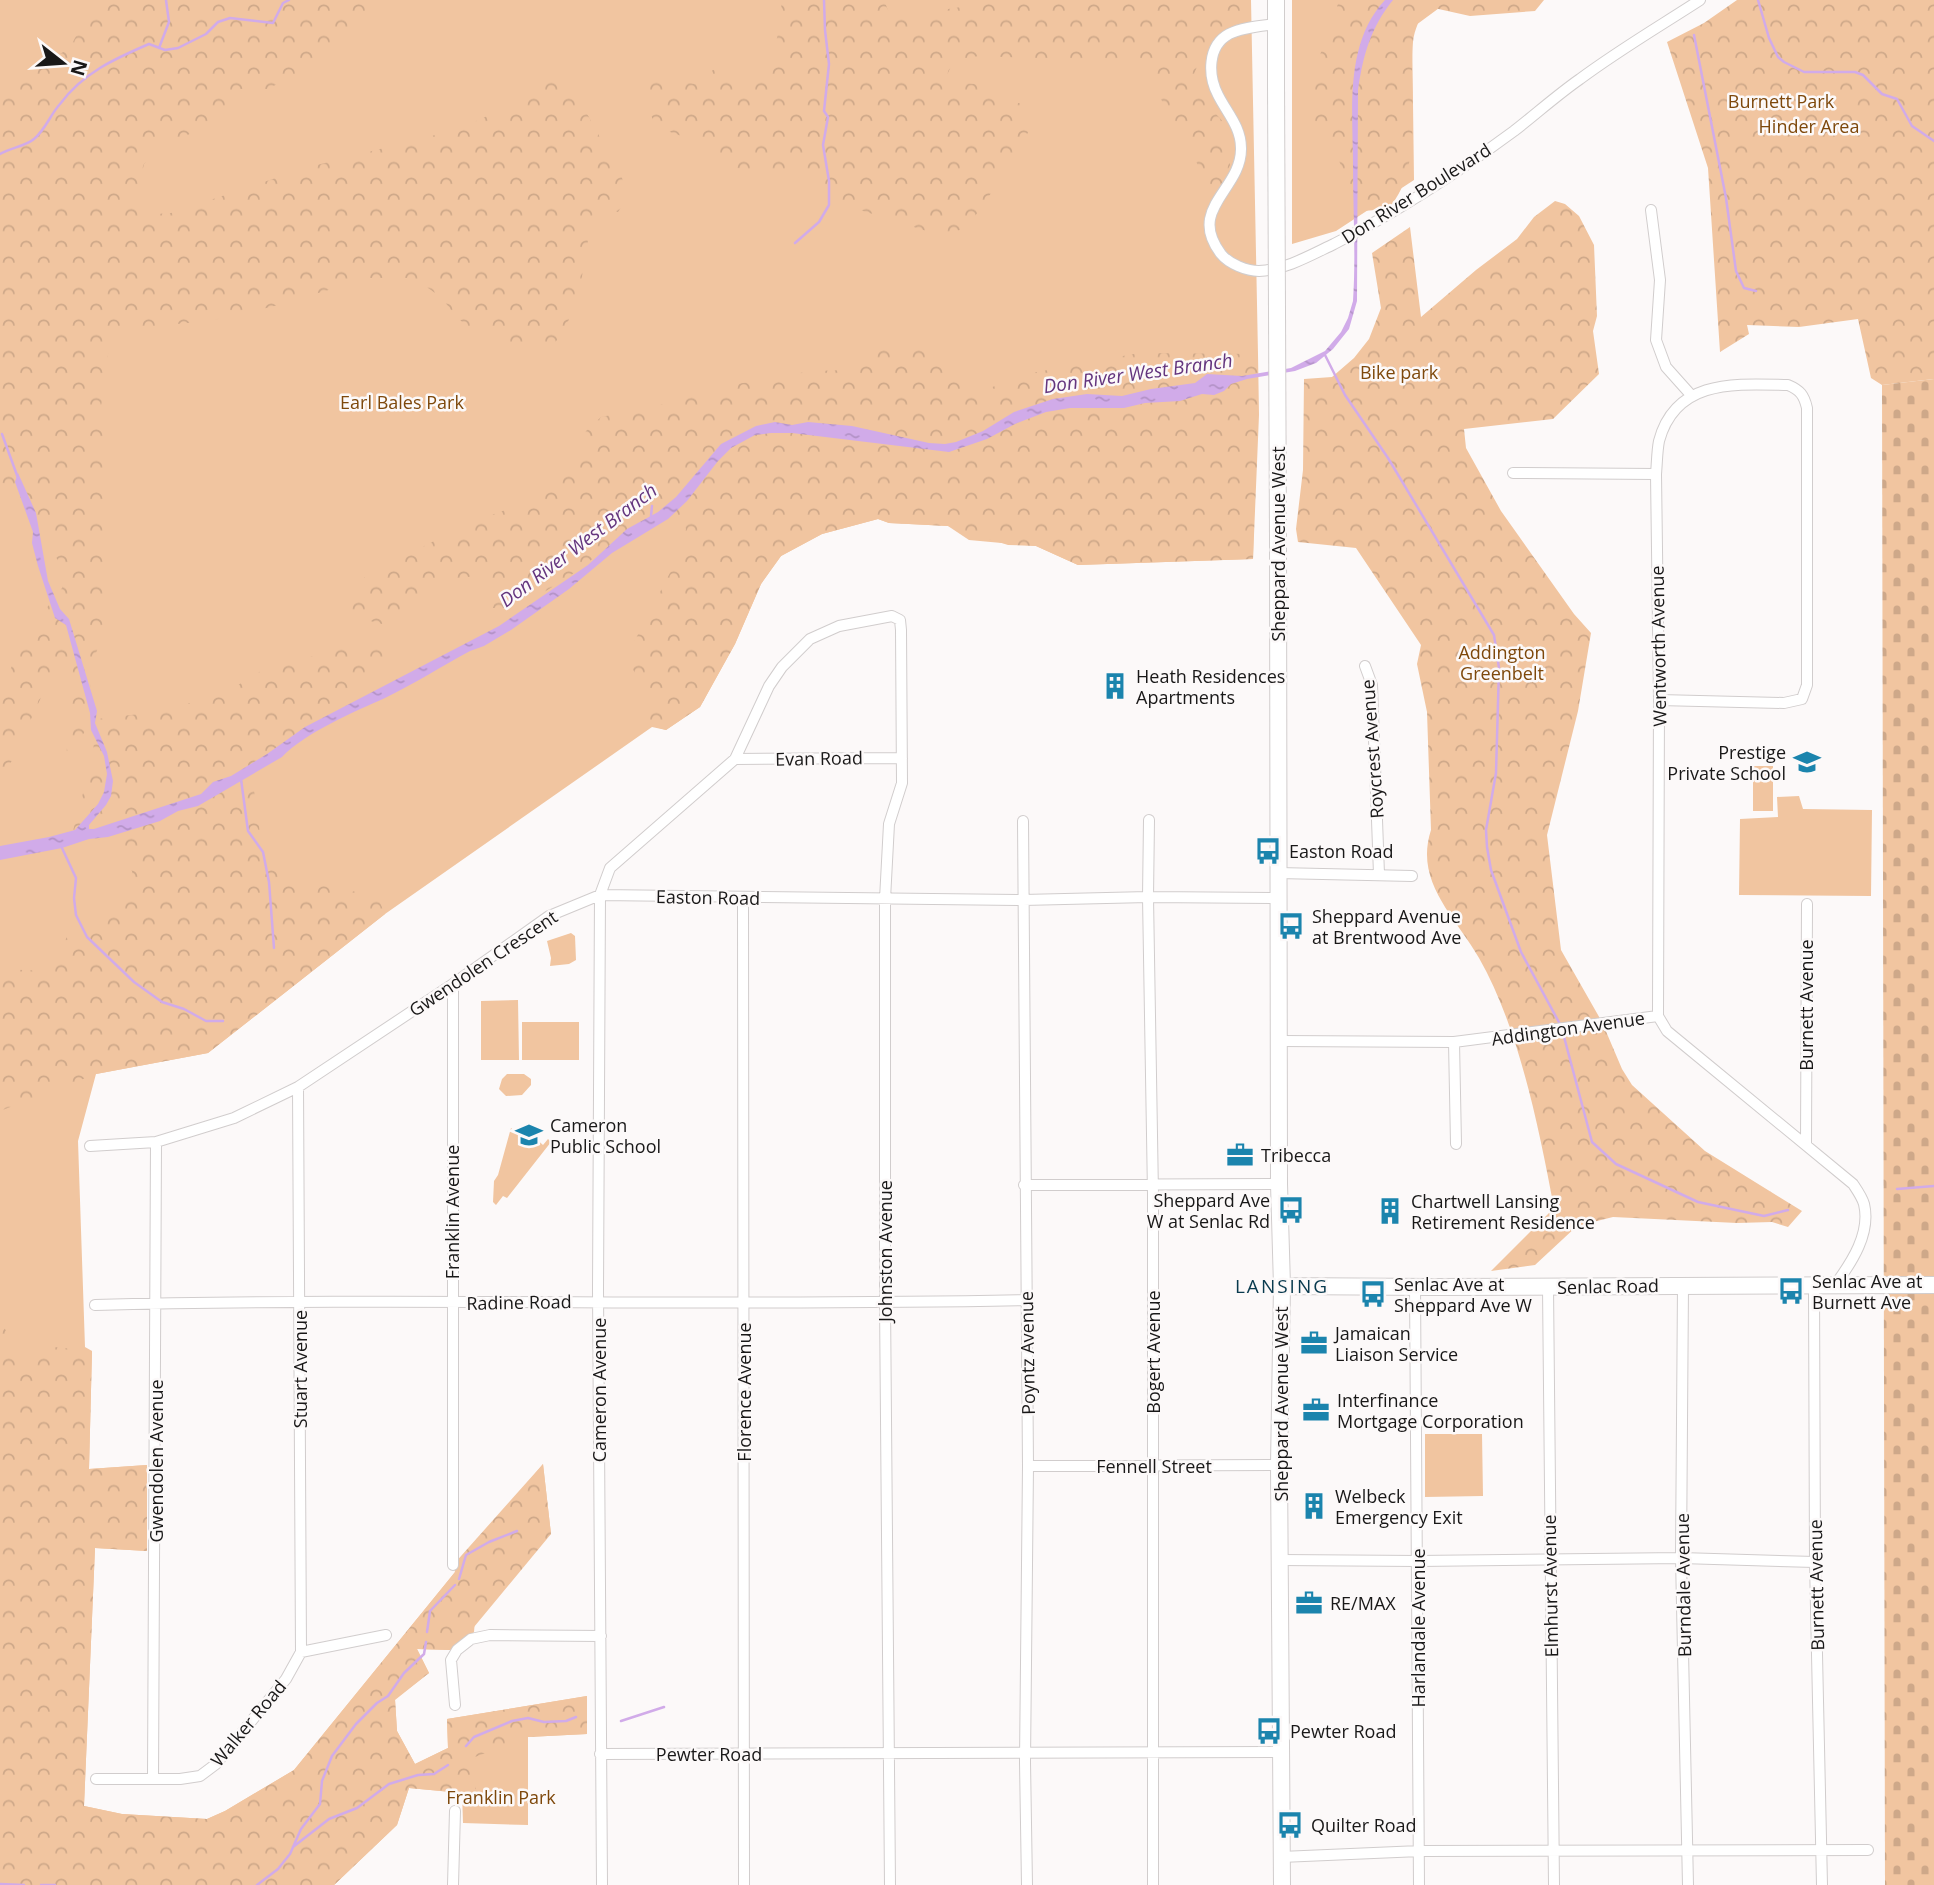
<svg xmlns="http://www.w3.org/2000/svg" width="1934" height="1885" font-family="'Open Sans',sans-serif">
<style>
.green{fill:#f1c5a0}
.forest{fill:url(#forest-crowns)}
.cemetery{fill:url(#cemetery-stones)}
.water{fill:url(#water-ripples)}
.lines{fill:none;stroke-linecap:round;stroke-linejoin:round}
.stream{stroke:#d1abe9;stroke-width:2.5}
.street-casing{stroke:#d1cdcd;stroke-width:12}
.secondary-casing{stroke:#d1cdcd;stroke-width:18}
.street{stroke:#fff;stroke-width:10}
.secondary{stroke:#fff;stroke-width:16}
.secondary-bridge-casing{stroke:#d1cdcd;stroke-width:18;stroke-linecap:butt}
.secondary-bridge{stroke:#fff;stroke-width:16}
.labels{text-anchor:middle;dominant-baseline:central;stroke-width:5;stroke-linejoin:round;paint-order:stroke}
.park-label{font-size:18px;fill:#7e480b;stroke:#fcf9f9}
.street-label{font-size:18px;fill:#191818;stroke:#fcf9f9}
.poi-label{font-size:18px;fill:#191818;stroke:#fcf9f9;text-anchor:start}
.water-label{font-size:19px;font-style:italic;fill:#64357e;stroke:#fcf9f9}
.neighbourhood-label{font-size:19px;letter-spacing:2px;fill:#093a4e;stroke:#fcf9f9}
</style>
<defs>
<pattern id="forest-crowns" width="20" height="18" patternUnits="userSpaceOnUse" patternTransform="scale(1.75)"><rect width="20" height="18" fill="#f1c5a0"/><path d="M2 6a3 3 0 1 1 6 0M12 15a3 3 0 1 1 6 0" fill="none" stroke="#cea889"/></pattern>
<pattern id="cemetery-stones" width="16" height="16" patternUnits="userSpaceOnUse" patternTransform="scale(1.75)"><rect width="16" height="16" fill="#f1c5a0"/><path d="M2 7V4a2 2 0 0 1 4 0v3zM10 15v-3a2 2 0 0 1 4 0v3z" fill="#cea889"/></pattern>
<pattern id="water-ripples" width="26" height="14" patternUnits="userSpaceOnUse" patternTransform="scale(1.75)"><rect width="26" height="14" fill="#d1abe9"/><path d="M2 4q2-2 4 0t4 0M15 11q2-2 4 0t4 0" fill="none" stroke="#b392c7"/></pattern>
</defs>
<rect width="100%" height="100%" fill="#fcf9f9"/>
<path class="green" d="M0,0H1251L1258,354L1253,559L1078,565L1036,546L969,540L948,526L889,523L878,519L822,534L781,556L761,584L735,644L700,707L666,730L652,727L385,914L208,1053L96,1074L78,1141L85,1347L92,1351L89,1469L147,1465V1551L95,1548L84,1806L122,1814L207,1819L225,1811L294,1770L543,1464L551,1534L479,1574L474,1632L450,1650L417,1649L429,1673L395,1700L397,1731L415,1764L448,1748L447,1719L587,1696V1734L528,1737V1825L463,1823L462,1793L409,1788L397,1825L334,1885H0Z
M1292,0H1450L1412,28L1414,180L1336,231L1292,244Z
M1753,766H1773V811H1753Z
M1799,796L1803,809L1872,810L1871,896L1739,895L1740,819L1778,817L1777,797Z
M571,933L575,936L576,960L569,964L550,966L551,958L547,941Z
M518,1000L519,1060H481V1001Z
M522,1022H579V1060H522Z
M507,1074H524L531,1079V1085L522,1095L506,1096L499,1089L502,1079Z
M511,1128L527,1141L534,1137L543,1145L548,1139L551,1142L507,1198L503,1196L496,1205L493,1202L494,1181L498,1175Z
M1425,1434H1482L1483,1496L1425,1497Z"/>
<path class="forest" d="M94,0H380V4L349,40L305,71L267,89H239L214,125L163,144L144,164L136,197L141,215L171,213L309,167L459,129L526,98L551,71L579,99L622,178L628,198L618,212L604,208L592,216C584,259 582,310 554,344L528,348L474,331L456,317L442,298L414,278H369L271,307L209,321L133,328L110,339L101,407L107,428L103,520L106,539L103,569L108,593L99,646L92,662L87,728L66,761L73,668L57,663L0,786V696L22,640L62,588L61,566L52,550V535L9,484L0,483V89L70,48Z
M782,0H884L889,13L912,19L935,11L981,4V0H1251L1250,16L1222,28L1204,48L1190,85L1225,124L1230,165L1220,187L1212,189L1202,178L1190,143L1165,108L1147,66L1092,60L979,56L954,60L946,77L951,82L975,84L986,93L1038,109L1019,153L966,229L936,234L860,210L796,176L728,167L708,156L704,144L656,127L643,96L649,81L660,78L695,84L713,70L722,69L740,76L762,78C777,53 779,29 782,0Z
M1339,0H1544L1535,11L1470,16L1425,6C1421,17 1414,30 1413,42C1408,92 1425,169 1388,209L1363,211L1350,192L1335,149L1309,118L1318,58L1327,41Z
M1737,0H1934V379L1882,385L1871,378L1858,319L1799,327L1747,325L1749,334L1720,352L1708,168L1667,42L1704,23Z
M1555,201L1565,204L1579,216L1594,245L1597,316L1593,331L1599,374L1553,419L1464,429L1466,448L1501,511L1574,614L1591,633L1578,711L1547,835L1561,950L1602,1022L1622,1069L1632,1085L1705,1151L1802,1211L1788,1227L1772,1222L1737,1223L1613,1217L1577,1226L1535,1265L1491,1271L1554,1208C1539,1128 1519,1028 1479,958C1455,916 1414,882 1431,830L1427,712L1417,664L1421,645L1356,548L1298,542L1296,529L1303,470L1304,379L1332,377L1354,358L1369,339L1381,308L1372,253L1410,227L1421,317L1476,270L1517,239L1534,217Z
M906,342L954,369L983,391L1021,375L1139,353L1258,354L1259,415L1253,559L1078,565L1036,546L1008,545L948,526L889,523L878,519L822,534L781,556L761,584L735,644L700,707L666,730L652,726L646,716L645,697L633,669L632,646L673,567L686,529L680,518L660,514L631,530L567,578L518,608H493L498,585L481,574L447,582L405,608L395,618L382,624L343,614L337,607L366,576L467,524L527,502L567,475L586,431L601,417L679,401L726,386L811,371L850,370L869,355Z
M347,644L390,647L371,678L353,697L318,718L254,770L253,783L262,847L273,862L295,880L377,896L385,914L208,1053L96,1074L0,1111V969L47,971L70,932L94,923L117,904L132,888V871L107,842L73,831L92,759L97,719L148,713L220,696L266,668L314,656Z
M0,1322L28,1362L35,1345L92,1351L89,1469L147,1465V1551L95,1548L84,1806L122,1814L207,1819L225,1811L294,1770L455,1572L453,1565L543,1464L551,1534L474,1627V1632L450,1650L417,1649L429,1673L395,1699L397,1731L415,1764L448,1748L447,1719L587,1696V1734L528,1737L475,1757L476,1789L462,1793L409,1788L397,1825L334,1885H0Z"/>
<path class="cemetery" d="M1934,379V1885H1885L1882,385Z"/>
<path class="water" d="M1385,0H1393C1371,27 1363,55 1358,90L1357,301L1349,329L1333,349L1316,363L1295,371L1247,379L1231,384L1224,391L1214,395L1202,394L1180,401L1145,403L1124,408H1070L1046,412L1015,424L987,439L949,452L792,433H771L755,435L731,448L718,461L687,501L668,519L612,553L569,589L511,630L484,646L470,651C442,666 414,684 385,698C354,712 306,732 282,757L198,806L178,811L160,821L108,837L89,839L62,848L0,860V846L49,837L75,830L98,804L104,792L107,774L104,756L91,730L90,713L66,625L55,618L38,566L32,543L33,532L15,482L18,473L36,513L48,581L60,609L69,619L97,711L95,723L107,752L113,781L111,796L106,805L89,825V829H94L201,794L213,782L231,776L267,754L305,727L499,626L588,565L627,529L658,512L676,497L721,444L756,426L775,422L792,425L808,422L852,426L929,443L945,444L956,442L983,431L1014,412L1053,399L1087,394L1122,396L1151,389L1195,383L1207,374L1242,376L1291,368L1325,351L1341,332L1348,318L1353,301C1356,256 1353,211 1353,166C1353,111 1344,44 1385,0Z"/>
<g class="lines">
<path class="stream" d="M1758,0L1769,38L1778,57L1784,62L1804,72H1855L1863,75L1882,94L1897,99L1912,126L1934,141
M1694,35L1726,198L1736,271L1744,288L1756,291
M159,48L169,22L166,0
M0,154C10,148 26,146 34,139C46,129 50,115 60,104C83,73 114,59 149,44L165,50L178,48L206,34L218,22L230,18L273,23L283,3L289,0
M795,243L819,222L829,205V181L823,145L828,117L824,111L829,64L825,30L824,0
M1325,355L1345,395L1388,458L1494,635L1499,668L1496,773L1486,830L1487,847L1491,870L1521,952L1561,1026
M2,434L18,478
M651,516L652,506
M241,779L248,831L263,852L269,882L274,948
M62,848L76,878L74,898L76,915L87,937L134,982L162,1002L184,1009L206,1021H223
M1563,1033L1592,1142L1616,1164L1698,1202L1764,1216L1788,1210
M1897,1189L1934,1186
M459,1579L466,1555L489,1542L517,1531
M427,1632L430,1611L455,1585
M621,1721L664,1707
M466,1746L474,1737L512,1721L528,1718L544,1722L566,1721L576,1717
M293,1847L329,1819L357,1808L389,1784L418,1775L434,1774L448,1765
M0,1884L24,1885
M41,1885H55
M257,1885L278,1869L290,1854L301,1829L320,1804L322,1781L332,1756L356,1724L377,1703L388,1696L404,1673L424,1654L426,1642"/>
<defs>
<path id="street" d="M1276,24C1261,26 1243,27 1229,34C1207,46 1208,76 1218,95C1227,113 1241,127 1241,148C1242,190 1186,208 1221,254C1229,264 1247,271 1259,271C1285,270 1311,255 1334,244C1397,212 1457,173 1514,131C1536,114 1557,95 1580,79C1619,50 1660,26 1700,0
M1651,210L1660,280L1656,340L1666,367L1691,395
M1513,473L1656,474
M1365,666L1372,685L1379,874
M735,759L902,758
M1149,820L1148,897L1153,1194V1885
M1023,821L1028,1466L1025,1762L1027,1885
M1278,873L1412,876
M743,898L744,1885
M453,984V1565
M1658,1016L1659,700L1656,474C1657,463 1657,451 1659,441C1676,378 1737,384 1788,385C1800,390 1804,395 1807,408V685L1802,699L1784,703L1659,700
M1658,1016L1667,1031L1853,1184C1857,1190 1862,1197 1864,1204C1871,1233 1852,1262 1835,1285
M1281,1041L1454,1042L1658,1016
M1454,1042L1456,1144
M298,1087L301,1652
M1806,1144L1807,904
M90,1146L156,1142L234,1118L298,1087L453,984L549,916L600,895L1023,900L1148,897L1278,898
M1024,1185L1279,1184
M1683,1285L1681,1558L1688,1885
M1814,1286L1815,1562L1822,1885
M1415,1287L1419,1885
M1548,1287L1554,1885
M95,1305C405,1297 716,1307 1026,1300
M1028,1466L1279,1465
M1280,1560L1418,1561L1681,1558L1815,1562
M455,1705L451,1660L457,1650L471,1639L490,1635L601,1636
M600,1754L1280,1752
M96,1779H180L200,1776L216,1764L286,1679L301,1652L386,1635
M153,1779L156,1142
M1281,1857L1420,1851L1868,1850
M453,1885L455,1811
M602,1885L598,1290L600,895L610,868L735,759L769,686L782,667L810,639L839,626L892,616L900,620L901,630L902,783L889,824L885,899V1302L890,1885"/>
<path id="secondary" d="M1276,0V83
M1278,540L1279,1184L1282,1286L1279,1465L1282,1885
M1282,1286L1432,1287L1934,1285"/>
</defs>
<use href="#street" class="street-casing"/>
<use href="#secondary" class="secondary-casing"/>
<use href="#street" class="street"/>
<use href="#secondary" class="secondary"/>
<defs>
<path id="secondary-bridge" d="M1276,83L1278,540"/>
</defs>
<use href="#secondary-bridge" class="secondary-bridge-casing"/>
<use href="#secondary-bridge" class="secondary-bridge"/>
</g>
<defs>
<symbol id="building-bare" viewBox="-9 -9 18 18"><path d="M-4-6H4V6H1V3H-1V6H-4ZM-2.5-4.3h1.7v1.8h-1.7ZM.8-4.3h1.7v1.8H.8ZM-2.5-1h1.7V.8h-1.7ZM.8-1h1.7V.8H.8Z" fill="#1b84ad" stroke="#fcf9f9" stroke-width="2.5" paint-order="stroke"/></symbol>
<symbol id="school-bare" viewBox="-9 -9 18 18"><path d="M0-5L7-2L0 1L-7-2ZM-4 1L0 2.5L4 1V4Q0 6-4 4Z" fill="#1b84ad" stroke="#fcf9f9" stroke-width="2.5" paint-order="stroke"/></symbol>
<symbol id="bus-bare" viewBox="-9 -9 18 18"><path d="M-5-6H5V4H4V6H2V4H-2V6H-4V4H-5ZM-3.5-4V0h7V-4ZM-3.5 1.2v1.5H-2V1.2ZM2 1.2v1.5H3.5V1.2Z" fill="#1b84ad" stroke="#fcf9f9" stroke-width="2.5" paint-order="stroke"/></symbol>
<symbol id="office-bare" viewBox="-9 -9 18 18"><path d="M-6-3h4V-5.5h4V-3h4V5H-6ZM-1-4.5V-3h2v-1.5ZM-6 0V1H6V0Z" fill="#1b84ad" stroke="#fcf9f9" stroke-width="2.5" paint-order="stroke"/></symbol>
</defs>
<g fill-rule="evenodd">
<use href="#building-bare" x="1096" y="667" width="38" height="38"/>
<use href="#school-bare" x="1788" y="743" width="38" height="38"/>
<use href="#bus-bare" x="1249" y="832" width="38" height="38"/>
<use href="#bus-bare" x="1272" y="907" width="38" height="38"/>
<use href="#school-bare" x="510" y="1116" width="38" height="38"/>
<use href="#office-bare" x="1221" y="1136" width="38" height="38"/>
<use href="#bus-bare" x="1272" y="1191" width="38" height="38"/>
<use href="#building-bare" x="1371" y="1192" width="38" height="38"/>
<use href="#bus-bare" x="1772" y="1272" width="38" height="38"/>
<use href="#bus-bare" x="1354" y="1275" width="38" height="38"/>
<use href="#office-bare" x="1295" y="1324" width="38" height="38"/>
<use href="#office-bare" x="1297" y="1391" width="38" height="38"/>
<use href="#building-bare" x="1295" y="1487" width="38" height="38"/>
<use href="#office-bare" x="1290" y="1584" width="38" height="38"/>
<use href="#bus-bare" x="1250" y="1712" width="38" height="38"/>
<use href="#bus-bare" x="1271" y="1806" width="38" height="38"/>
</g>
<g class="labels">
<g class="park-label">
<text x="1781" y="101">Burnett Park</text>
<text x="1809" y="126">Hinder Area</text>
<text x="1399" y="372">Bike park</text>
<text x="402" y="402">Earl Bales Park</text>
<text x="1502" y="652">Addington<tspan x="1502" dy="21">Greenbelt</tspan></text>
<text x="501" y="1797">Franklin Park</text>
</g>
<g class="street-label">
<text transform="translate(1416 193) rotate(-32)">Don River Boulevard</text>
<text transform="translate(1278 544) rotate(-90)">Sheppard Avenue West</text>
<text transform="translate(1658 646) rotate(-91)">Wentworth Avenue</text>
<text transform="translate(1372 749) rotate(-94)">Roycrest Avenue</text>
<text transform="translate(819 758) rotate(-1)">Evan Road</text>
<text transform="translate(708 897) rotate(1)">Easton Road</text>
<text transform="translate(483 963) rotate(-34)">Gwendolen Crescent</text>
<text transform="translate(1806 1005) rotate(-90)">Burnett Avenue</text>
<text transform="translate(1568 1028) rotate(-8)">Addington Avenue</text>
<text transform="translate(452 1212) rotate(-90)">Franklin Avenue</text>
<text transform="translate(885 1251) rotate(-90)">Johnston Avenue</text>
<text transform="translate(1608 1286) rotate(-1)">Senlac Road</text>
<text transform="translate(519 1302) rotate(-1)">Radine Road</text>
<text transform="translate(1153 1352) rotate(-90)">Bogert Avenue</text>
<text transform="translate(1027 1353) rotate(-91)">Poyntz Avenue</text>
<text transform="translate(300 1369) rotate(-90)">Stuart Avenue</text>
<text transform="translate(599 1390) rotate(-90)">Cameron Avenue</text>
<text transform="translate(744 1392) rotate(-90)">Florence Avenue</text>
<text transform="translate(1281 1404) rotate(-90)">Sheppard Avenue West</text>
<text transform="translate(156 1461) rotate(-90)">Gwendolen Avenue</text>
<text x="1154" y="1466">Fennell Street</text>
<text transform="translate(1683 1585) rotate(-91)">Burndale Avenue</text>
<text transform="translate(1816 1585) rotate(-91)">Burnett Avenue</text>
<text transform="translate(1550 1586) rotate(-91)">Elmhurst Avenue</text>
<text transform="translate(1418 1628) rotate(-90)">Harlandale Avenue</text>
<text transform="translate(248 1723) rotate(-50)">Walker Road</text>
<text x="709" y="1754">Pewter Road</text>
</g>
<g class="poi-label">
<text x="1136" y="676">Heath Residences<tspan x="1136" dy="21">Apartments</tspan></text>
<text x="1786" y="752" text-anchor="end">Prestige<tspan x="1786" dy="21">Private School</tspan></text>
<text x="1289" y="851">Easton Road</text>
<text x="1312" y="916">Sheppard Avenue<tspan x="1312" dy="21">at Brentwood Ave</tspan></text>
<text x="550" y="1125">Cameron<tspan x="550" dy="21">Public School</tspan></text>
<text x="1261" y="1155">Tribecca</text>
<text x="1270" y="1200" text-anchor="end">Sheppard Ave<tspan x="1270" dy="21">W at Senlac Rd</tspan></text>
<text x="1411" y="1201">Chartwell Lansing<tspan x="1411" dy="21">Retirement Residence</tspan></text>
<text x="1812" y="1281">Senlac Ave at<tspan x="1812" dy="21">Burnett Ave</tspan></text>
<text x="1394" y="1284">Senlac Ave at<tspan x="1394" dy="21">Sheppard Ave W</tspan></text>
<text x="1335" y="1333">Jamaican<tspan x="1335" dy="21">Liaison Service</tspan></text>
<text x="1337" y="1400">Interfinance<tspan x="1337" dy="21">Mortgage Corporation</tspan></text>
<text x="1335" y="1496">Welbeck<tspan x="1335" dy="21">Emergency Exit</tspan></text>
<text x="1330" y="1603">RE/MAX</text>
<text x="1290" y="1731">Pewter Road</text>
<text x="1311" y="1825">Quilter Road</text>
</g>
<g class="water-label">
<text transform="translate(1138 373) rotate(-8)">Don River West Branch</text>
<text transform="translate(578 545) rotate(-37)">Don River West Branch</text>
</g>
<g class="neighbourhood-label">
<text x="1282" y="1286">LANSING</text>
</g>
</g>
<g transform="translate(63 63) rotate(107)" stroke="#fcf9f9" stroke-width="5" paint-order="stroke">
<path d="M0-5L12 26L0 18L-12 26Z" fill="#191818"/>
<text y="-10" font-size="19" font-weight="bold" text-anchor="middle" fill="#191818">N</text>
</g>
</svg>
